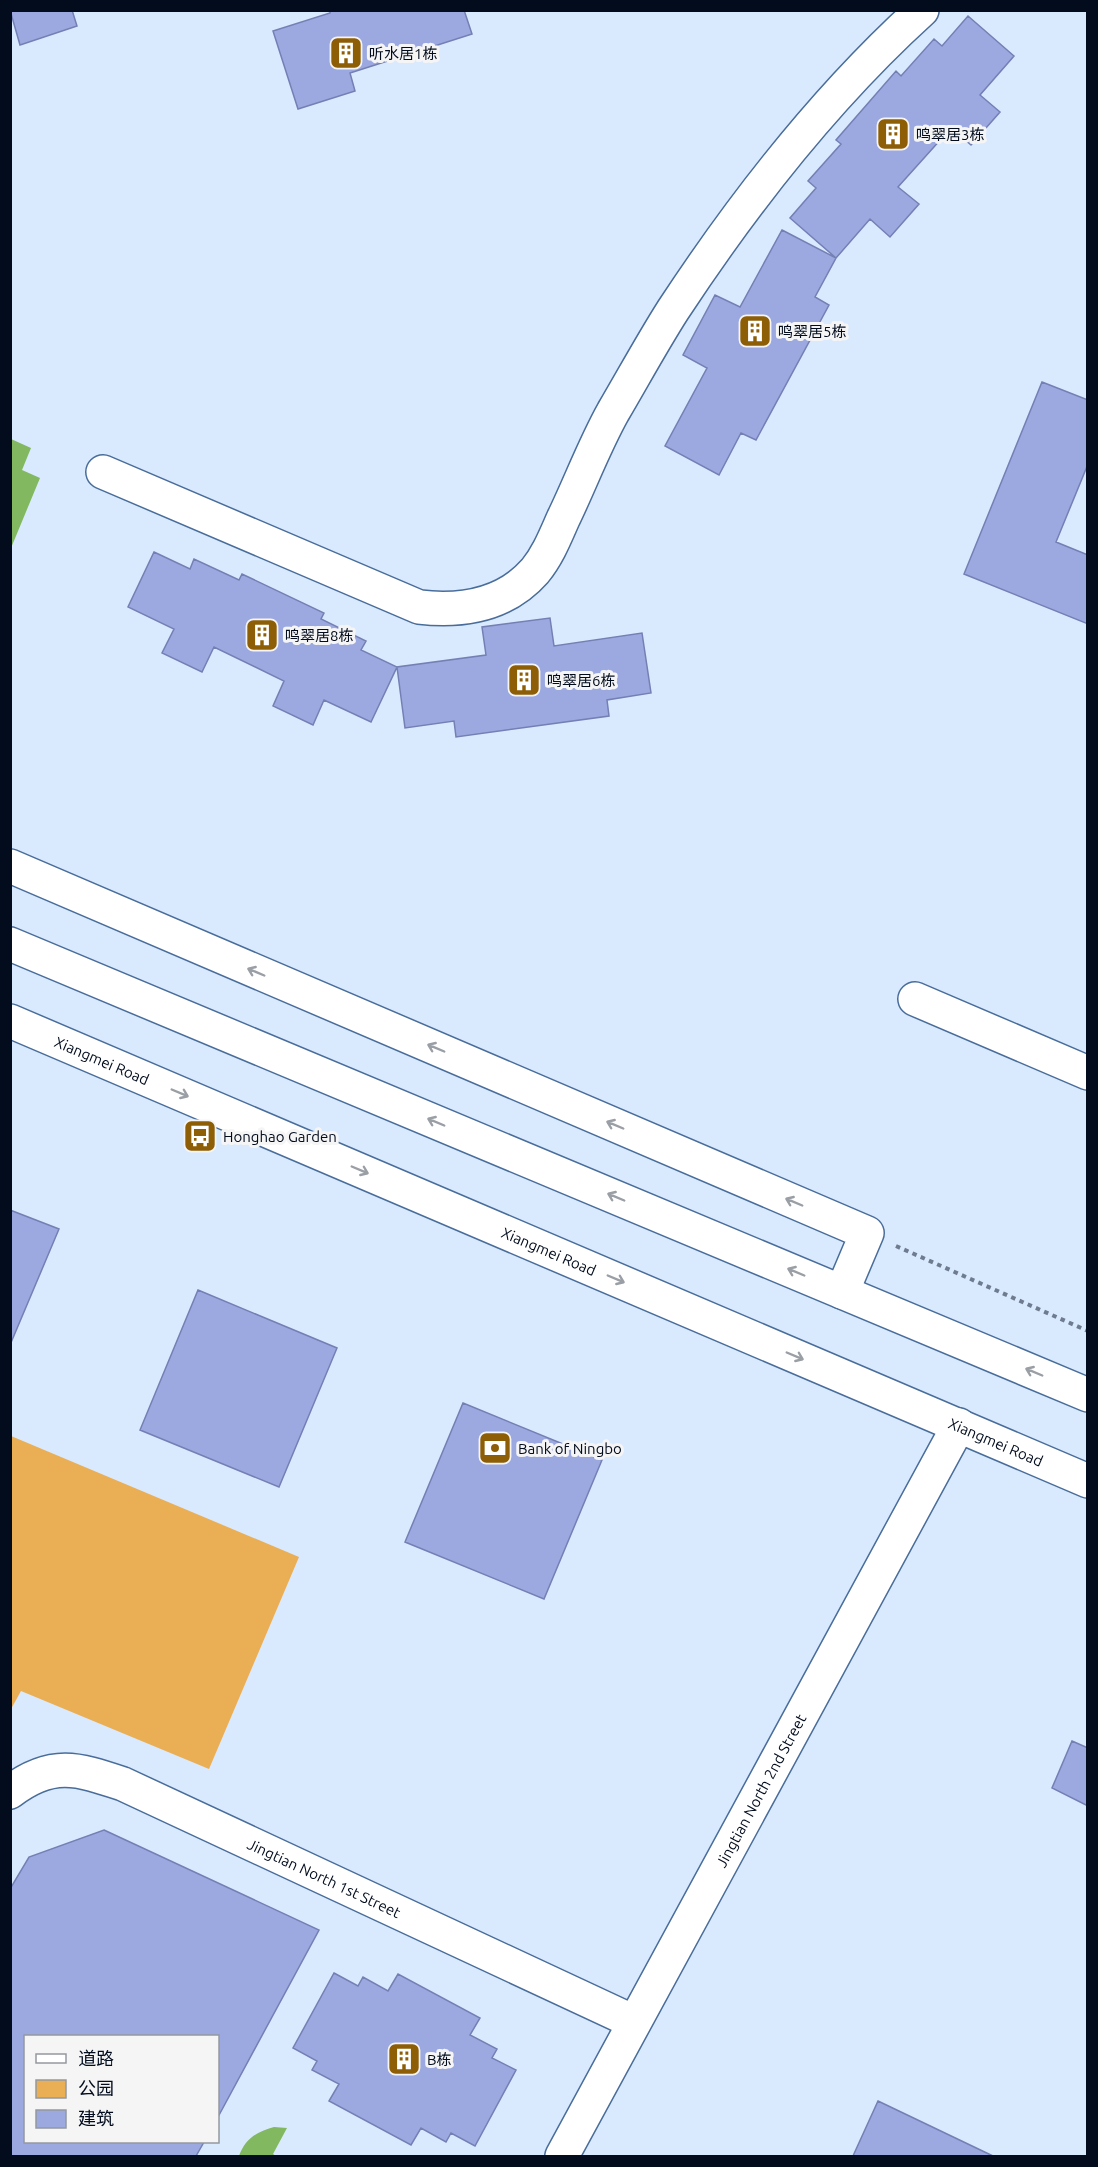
<svg xmlns="http://www.w3.org/2000/svg" width="1098" height="2167" font-family="Ubuntu,'Noto Sans SC',sans-serif">
<style>
.green{fill:#eaae55}
.water{fill:#82b860}
.building{fill:#9ca9e1;stroke:#747fb4;stroke-width:1.5}
.lines{fill:none;stroke-linecap:round;stroke-linejoin:round}
.minor-casing{stroke:#496d9a;stroke-width:36}
.major-casing{stroke:#496d9a;stroke-width:36}
.path{stroke:#6f7c8f;stroke-width:4;stroke-dasharray:4.5 4.5;stroke-linecap:butt}
.minor{stroke:#fff;stroke-width:33}
.major{stroke:#fff;stroke-width:33}
.oneway{stroke:#9a9ea5}
.labels{text-anchor:middle;dominant-baseline:central;stroke-width:6;stroke-linejoin:round;paint-order:stroke}
.poi-label{font-size:15px;fill:#020c1d;stroke:#f5f5f5;text-anchor:start}
.street-label{font-size:15px;fill:#020c1d;stroke:#f5f5f5}
</style>
<rect width="100%" height="100%" fill="#d9e9fe"/>
<path class="green" d="M11,1436L299,1557L209,1769L21,1691L11,1709Z"/>
<path class="water" d="M11,439L31,448L22,470L40,478L11,548Z
M274,2127L287,2128L273,2154L276,2156H239C245,2139 256,2132 274,2127Z"/>
<path class="building" d="M10,10H72L77,26L20,45Z
M330,10H464L472,34L350,73L355,91L298,109L273,31L330,13Z
M968,16L1014,56L980,95L1000,112L971,145L951,128L898,187L919,204L890,237L870,219L836,258L790,218L816,188L808,181L841,144L836,140L896,71L901,76L934,39L942,46Z
M782,230L836,258L815,297L829,305L756,440L741,433L719,475L665,446L707,368L683,355L715,295L740,307Z
M1042,382L1088,400V464L1056,542L1088,555V624L964,574Z
M154,552L190,569L194,559L239,580L242,574L324,613L321,619L366,641L361,650L397,667L371,722L324,700L313,725L273,706L284,681L214,647L202,672L162,653L174,629L128,607Z
M550,618L554,646L642,633L651,693L607,700L609,716L456,737L454,721L405,728L397,667L486,655L482,627Z
M10,1210L59,1229L10,1345Z
M198,1290L337,1348L279,1487L140,1430Z
M463,1403L602,1460L544,1599L405,1542Z
M1072,1741L1088,1748V1806L1052,1788Z
M104,1830L319,1930L218,2117V2036H26V2142H204L196,2156H10V1889L29,1857Z
M334,1973L358,1986L363,1977L388,1991L398,1974L480,2018L470,2035L497,2049L492,2058L516,2070L475,2146L451,2133L446,2142L421,2128L411,2145L329,2101L339,2084L312,2070L317,2061L293,2048Z
M878,2101L993,2156H853Z"/>
<g class="lines">
<defs>
<g id="minor">
<path d="M103,472L419,607C462,612 505,605 535,571C548,555 555,537 563,519C580,484 594,446 613,412C633,378 652,343 673,310C744,202 826,97 922,10"/>
<path d="M10,866L867,1233L842,1292"/>
<path d="M915,999L1088,1073"/>
<path id="s1" d="M10,1792C52,1760 78,1769 123,1784L634,2022"/>
<path id="s2" d="M562,2156L959,1425"/>
</g>
<g id="major">
<path d="M10,944L1088,1395"/>
<path id="s3" d="M10,1021L1088,1481"/>
</g>
</defs>
<use href="#minor" class="minor-casing"/>
<use href="#major" class="major-casing"/>
<path class="path" d="M896,1246L1088,1331"/>
<use href="#minor" class="minor"/>
<use href="#major" class="major"/>
</g>
<defs><path id="oneway-shaft" d="M-6 0H5M1.5-3L5.5 0L1.5 3" fill="none" stroke-width="1.6" stroke-linecap="round" stroke-linejoin="round" transform="scale(1.5)"/></defs>
<g class="oneway">
<use href="#oneway-shaft" transform="translate(256 972) rotate(-157)"/>
<use href="#oneway-shaft" transform="translate(436 1048) rotate(-157)"/>
<use href="#oneway-shaft" transform="translate(180 1093) rotate(23)"/>
<use href="#oneway-shaft" transform="translate(436 1122) rotate(-157)"/>
<use href="#oneway-shaft" transform="translate(615 1125) rotate(-157)"/>
<use href="#oneway-shaft" transform="translate(360 1170) rotate(23)"/>
<use href="#oneway-shaft" transform="translate(616 1197) rotate(-157)"/>
<use href="#oneway-shaft" transform="translate(794 1202) rotate(-157)"/>
<use href="#oneway-shaft" transform="translate(796 1272) rotate(-157)"/>
<use href="#oneway-shaft" transform="translate(616 1279) rotate(23)"/>
<use href="#oneway-shaft" transform="translate(795 1356) rotate(23)"/>
<use href="#oneway-shaft" transform="translate(1034 1372) rotate(-157)"/>
</g>
<defs>
<symbol id="building-square" viewBox="-11 -11 22 22"><rect x="-9" y="-9" width="18" height="18" rx="4" fill="#8d5e05" stroke="#f5f5f5"/><path d="M-4-6H4V6H1V3H-1V6H-4ZM-2.5-4.3h1.7v1.8h-1.7ZM.8-4.3h1.7v1.8H.8ZM-2.5-1h1.7V.8h-1.7ZM.8-1h1.7V.8H.8Z" fill="#fff"/></symbol>
<symbol id="bus-square" viewBox="-11 -11 22 22"><rect x="-9" y="-9" width="18" height="18" rx="4" fill="#8d5e05" stroke="#f5f5f5"/><path d="M-5-6H5V4H4V6H2V4H-2V6H-4V4H-5ZM-3.5-4V0h7V-4ZM-3.5 1.2v1.5H-2V1.2ZM2 1.2v1.5H3.5V1.2Z" fill="#fff"/></symbol>
<symbol id="bank-square" viewBox="-11 -11 22 22"><rect x="-9" y="-9" width="18" height="18" rx="4" fill="#8d5e05" stroke="#f5f5f5"/><path d="M-6-4H6V4H-6ZM0-2.3a2.3 2.3 0 1 0 0 4.6a2.3 2.3 0 1 0 0-4.6Z" fill="#fff"/></symbol>
</defs>
<g fill-rule="evenodd">
<use href="#building-square" x="327" y="34" width="38" height="38"/>
<use href="#building-square" x="874" y="115" width="38" height="38"/>
<use href="#building-square" x="736" y="312" width="38" height="38"/>
<use href="#building-square" x="243" y="616" width="38" height="38"/>
<use href="#building-square" x="505" y="661" width="38" height="38"/>
<use href="#bus-square" x="181" y="1117" width="38" height="38"/>
<use href="#bank-square" x="476" y="1429" width="38" height="38"/>
<use href="#building-square" x="385" y="2040" width="38" height="38"/>
</g>
<g class="labels">
<g class="poi-label">
<text x="369" y="53">听水居1栋</text>
<text x="916" y="134">鸣翠居3栋</text>
<text x="778" y="331">鸣翠居5栋</text>
<text x="285" y="635">鸣翠居8栋</text>
<text x="547" y="680">鸣翠居6栋</text>
<text x="223" y="1136">Honghao Garden</text>
<text x="518" y="1448">Bank of Ningbo</text>
<text x="427" y="2059">B栋</text>
</g>
<g class="street-label">
<text stroke="none"><textPath href="#s3" startOffset="100">Xiangmei Road</textPath></text>
<text stroke="none"><textPath href="#s3" startOffset="586">Xiangmei Road</textPath></text>
<text stroke="none"><textPath href="#s3" startOffset="1072">Xiangmei Road</textPath></text>
<text stroke="none"><textPath href="#s2" startOffset="416">Jingtian North 2nd Street</textPath></text>
<text stroke="none"><textPath href="#s1" startOffset="342">Jingtian North 1st Street</textPath></text>
</g>
</g>
<rect width="1098" height="2167" fill="none" stroke="#020c1d" stroke-width="24"/>
<rect x="24" y="2035" width="195" height="108" fill="#f5f5f5" stroke="#94989f" stroke-width="1.5"/>
<rect x="36" y="2054" width="30" height="9" fill="#ffffff" stroke="#94989f" stroke-width="1.5"/>
<text x="78" y="2065" font-size="18" fill="#020c1d">道路</text>
<rect x="36" y="2080" width="30" height="18" fill="#eaae55" stroke="#94989f" stroke-width="1.5"/>
<text x="78" y="2095" font-size="18" fill="#020c1d">公园</text>
<rect x="36" y="2110" width="30" height="18" fill="#9ca9e1" stroke="#94989f" stroke-width="1.5"/>
<text x="78" y="2125" font-size="18" fill="#020c1d">建筑</text>
</svg>
